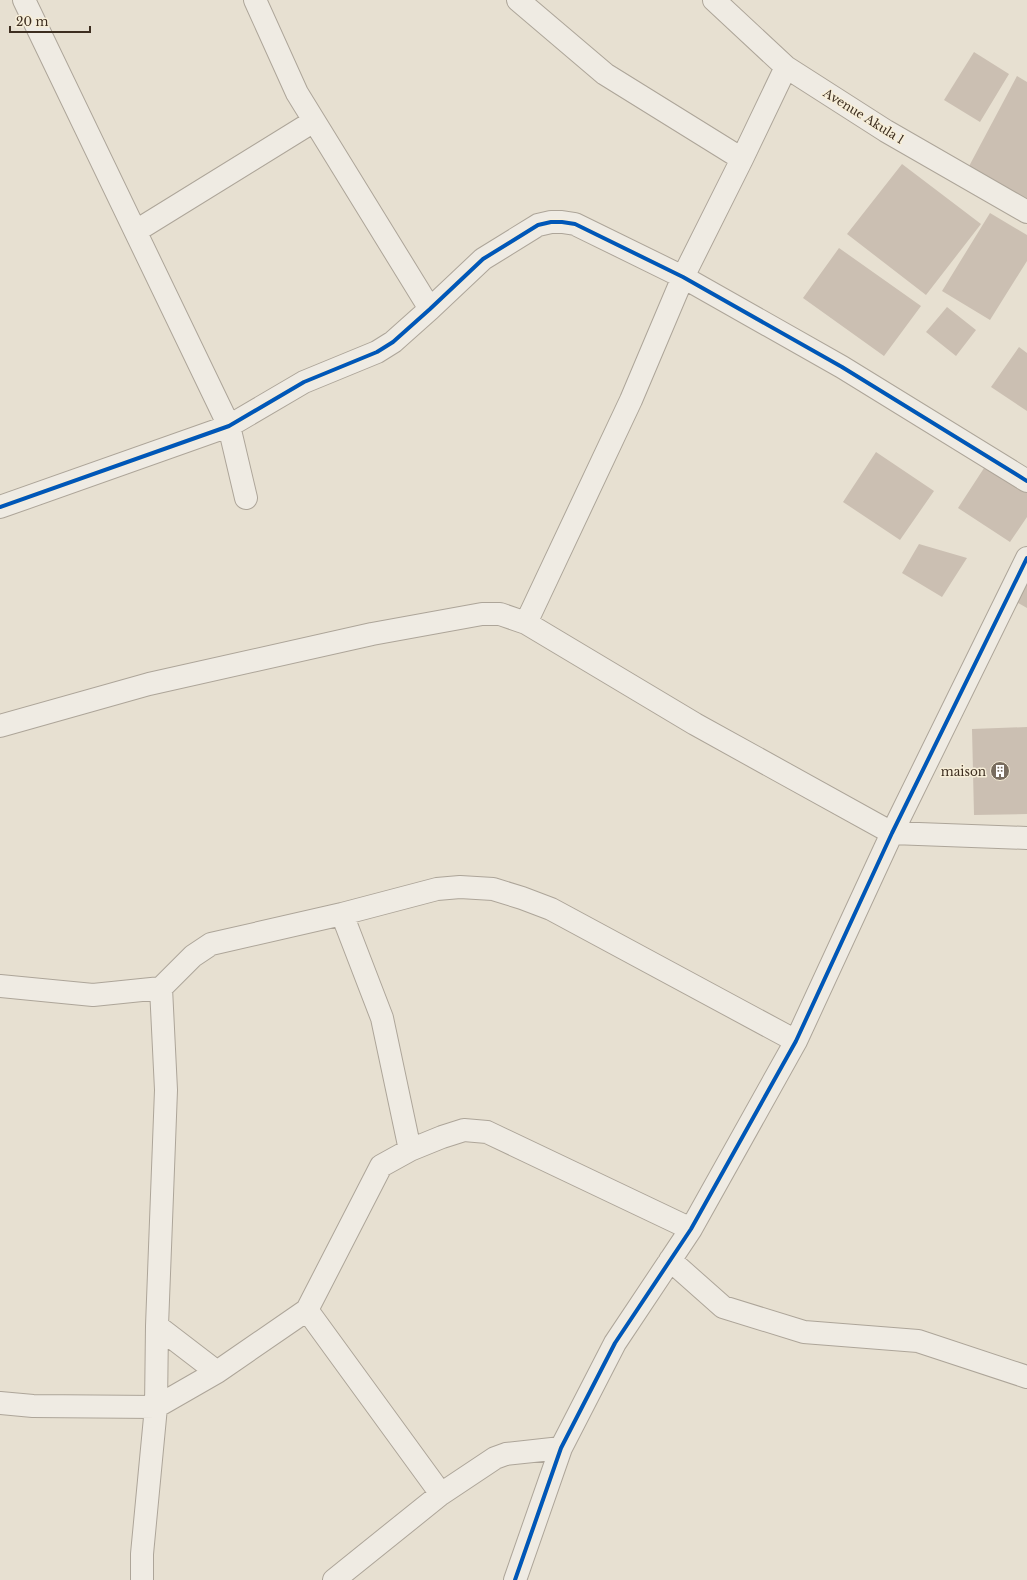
<svg xmlns="http://www.w3.org/2000/svg" width="1027" height="1580" font-family="'Libre Baskerville',serif">
<style>
.building{fill:#cbbfb2}
.lines{fill:none;stroke-linecap:round;stroke-linejoin:round}
.minor-casing{stroke:#ada599;stroke-width:24}
.minor{stroke:#efebe3;stroke-width:22}
.cycleway-casing{stroke:#f7eed8;stroke-width:6}
.cycleway{stroke:#0057b8;stroke-width:4}
.labels{text-anchor:middle;dominant-baseline:central;stroke-width:3;stroke-linejoin:round;paint-order:stroke}
.street-label{font-size:12px;fill:#3d2e20;stroke:#f7eed8}
.poi-label{font-size:12px;fill:#3d2e20;stroke:#f7eed8;text-anchor:end}
</style>
<rect width="100%" height="100%" fill="#e7e0d1"/>
<path class="building" d="M974,52L1009,74L980,122L944,100Z
M1017,76L1027,82V202L967,170Z
M902,164L981,224L926,295L847,234Z
M990,213L1027,235V261L990,320L942,291Z
M839,248L921,306L884,356L803,298Z
M947,307L976,330L956,356L926,332Z
M1019,347L1027,353V411L991,387Z
M876,452L934,491L900,540L843,502Z
M986,465L1027,492V517L1010,542L958,508Z
M919,544L967,558L942,597L902,573Z
M1027,574V608L1013,600Z
M1027,727V814L974,815L972,729Z"/>
<g class="lines">
<defs>
<path id="minor" d="M24,0L229,426L246,498
M255,0L297,93L430,309
M518,0L605,74L742,159
M714,0L786,67L886,131L1027,212
M136,231L314,121
M0,507L229,426L304,382L377,352L393,342L430,309L483,259L538,225L551,222H562L575,224L683,277L842,367L1027,481
M526,623L631,400L683,277L742,159L786,67
M0,726L149,684L372,634L482,614H500L526,623L695,724L892,833L1027,838
M342,914L382,1018L410,1150
M0,986L93,995L161,988L193,956L211,944L342,914L437,889L460,887L493,889L522,898L551,909L796,1041
M670,1260L723,1307L804,1332L918,1341L1027,1377
M307,1310L441,1494
M157,1326L217,1372
M0,1403L33,1406L156,1407L217,1372L307,1310L381,1166L410,1150L442,1137L464,1130L487,1132L691,1229
M142,1580V1554L156,1407L157,1326L166,1090L161,988
M334,1580L441,1494L495,1458L506,1454L561,1448
M515,1580L561,1448L615,1343L691,1229L796,1041L892,833L1027,558"/>
</defs>
<use href="#minor" class="minor-casing"/>
<use href="#minor" class="minor"/>
<defs>
<path id="cycleway" d="M0,507L229,426L304,382L377,352L393,342L430,309L483,259L538,225L551,222H562L575,224L683,277L842,367L1027,481
M515,1580L561,1448L615,1343L691,1229L796,1041L892,833L1027,558"/>
</defs>
<use href="#cycleway" class="cycleway-casing"/>
<use href="#cycleway" class="cycleway"/>
</g>
<defs>
<symbol id="building-disc" viewBox="-11 -11 22 22"><circle r="9.5" fill="#786c5e" stroke="#f7eed8"/><path d="M-4-6H4V6H1V3H-1V6H-4ZM-2.5-4.3h1.7v1.8h-1.7ZM.8-4.3h1.7v1.8H.8ZM-2.5-1h1.7V.8h-1.7ZM.8-1h1.7V.8H.8Z" fill="#fff"/></symbol>
</defs>
<g fill-rule="evenodd">
<use href="#building-disc" x="989" y="760" width="22" height="22"/>
</g>
<g class="labels">
<g class="street-label">
<text transform="translate(864 116) rotate(32)">Avenue Akula 1</text>
</g>
<g class="poi-label">
<text x="986" y="771">maison</text>
</g>
</g>
<path d="M10 26v6h80v-6" fill="none" stroke="#3d2e20" stroke-width="2"/>
<text x="16" y="26" font-size="12" fill="#3d2e20" stroke="#f7eed8" stroke-width="3" paint-order="stroke">20 m</text>
</svg>
